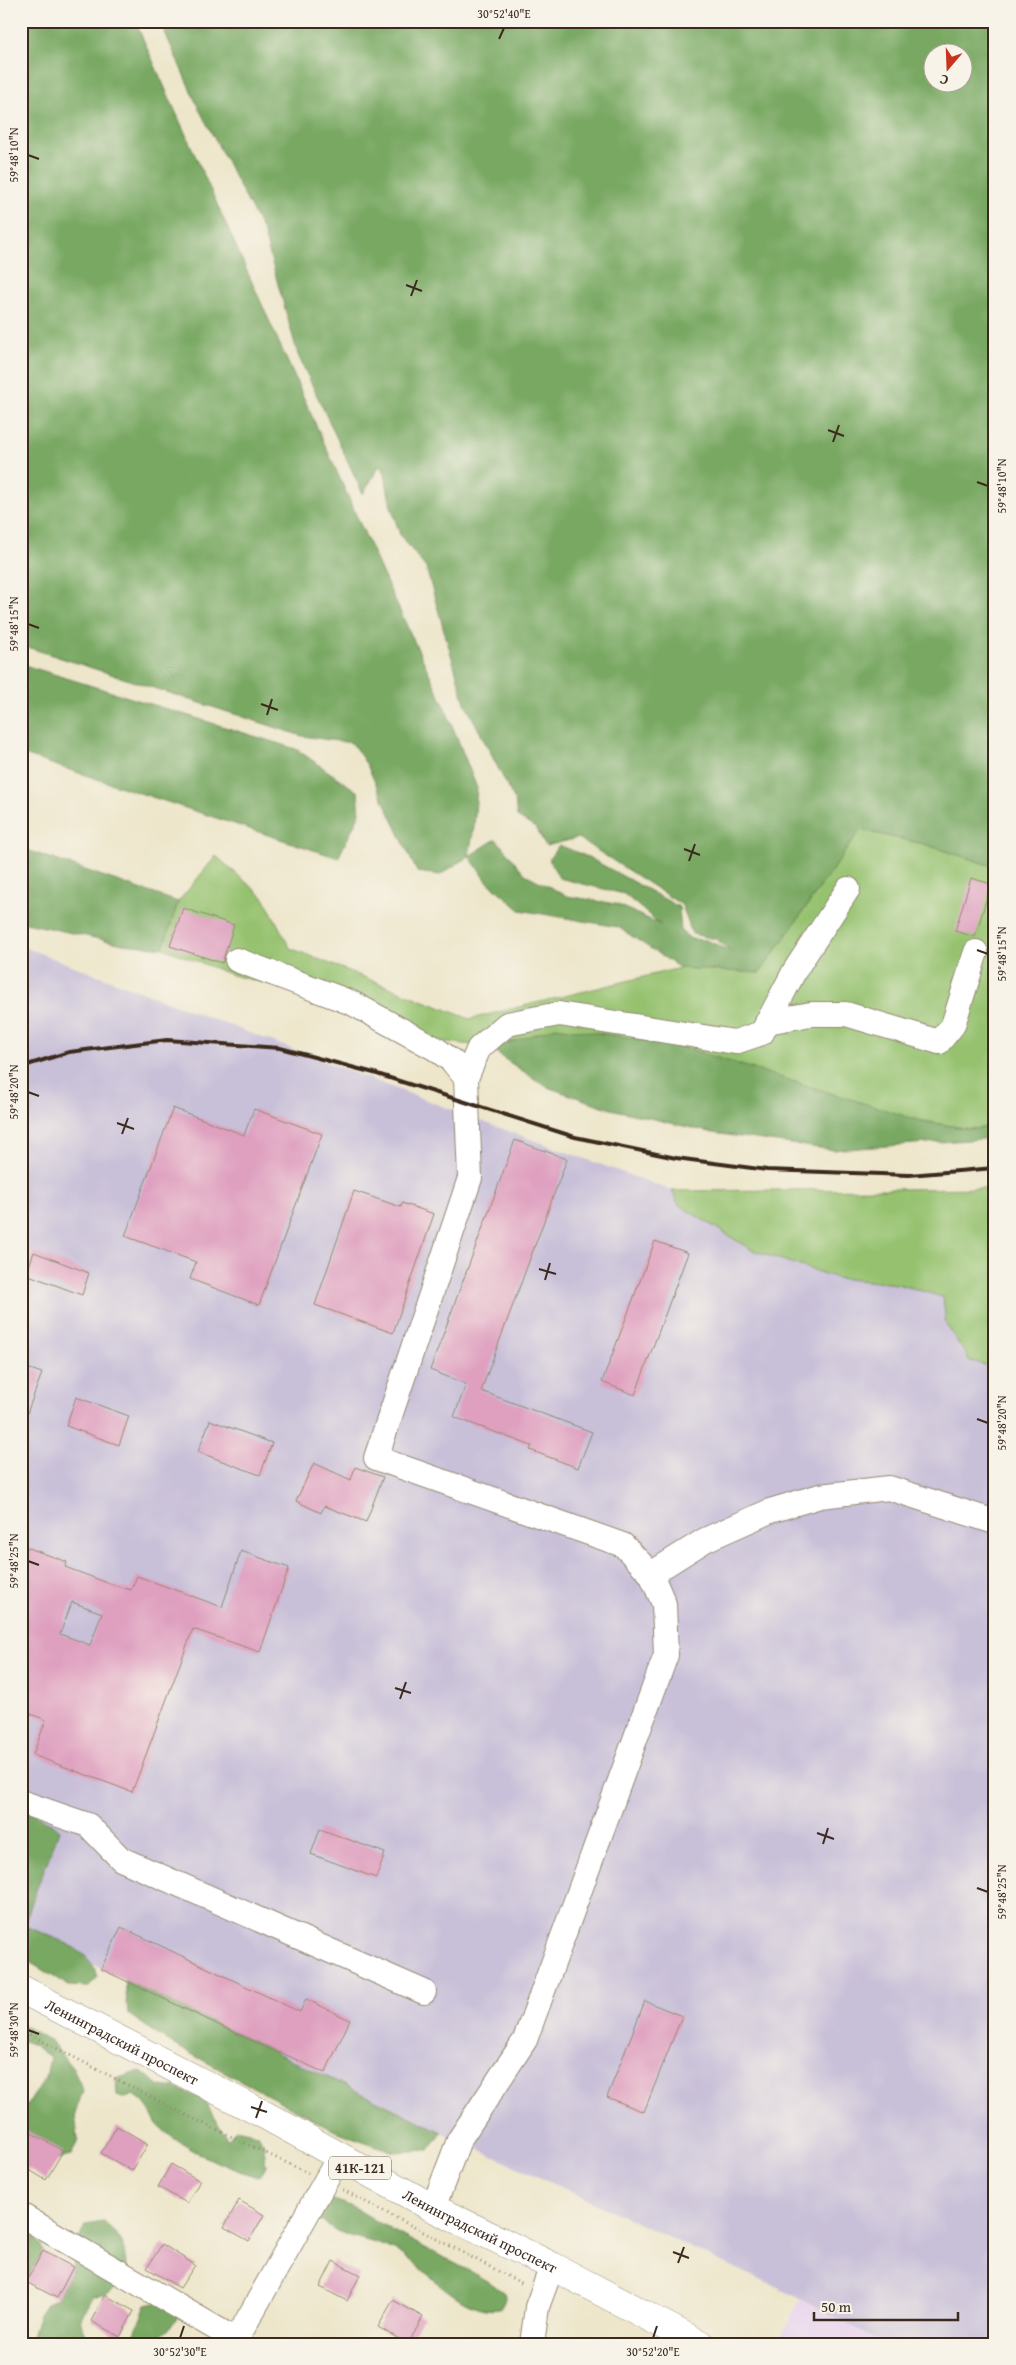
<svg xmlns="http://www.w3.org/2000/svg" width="1016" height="2365" font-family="'Gentium Book Plus',serif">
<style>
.built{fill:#e7d2ef}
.industrial{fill:#c8bfd8}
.green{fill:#96c270;stroke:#687647}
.forest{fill:#78a862;stroke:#5a6940;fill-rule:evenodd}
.building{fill:#dfa0c0;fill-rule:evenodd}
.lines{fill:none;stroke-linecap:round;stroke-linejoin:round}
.minor-casing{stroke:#948874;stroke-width:26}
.major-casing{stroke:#948874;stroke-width:29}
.path{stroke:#948874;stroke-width:3;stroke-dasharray:1 4;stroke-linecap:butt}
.minor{stroke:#fff;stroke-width:24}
.major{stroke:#fff;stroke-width:28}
.rail{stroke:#3b2a1e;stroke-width:4}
.ticks{fill:none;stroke:#3b2a1e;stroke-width:2}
.labels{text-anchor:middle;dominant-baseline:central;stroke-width:4;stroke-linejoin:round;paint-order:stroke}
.shield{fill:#f7f3e8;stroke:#73665b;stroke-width:1}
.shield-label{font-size:14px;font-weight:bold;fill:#3b2a1e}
.street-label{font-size:15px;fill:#3b2a1e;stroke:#f7f3e8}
.neatline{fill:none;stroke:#3b2a1e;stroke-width:2}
.ticks-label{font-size:12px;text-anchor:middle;fill:#3b2a1e}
</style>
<rect width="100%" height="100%" fill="#f7f3e8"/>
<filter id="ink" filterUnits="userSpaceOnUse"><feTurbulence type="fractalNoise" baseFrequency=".02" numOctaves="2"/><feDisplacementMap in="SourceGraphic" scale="10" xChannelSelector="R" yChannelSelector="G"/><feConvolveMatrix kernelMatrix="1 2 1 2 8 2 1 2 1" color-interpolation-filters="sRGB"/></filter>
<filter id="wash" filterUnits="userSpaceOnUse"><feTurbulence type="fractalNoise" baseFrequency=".0096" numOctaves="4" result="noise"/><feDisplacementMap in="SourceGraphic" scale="20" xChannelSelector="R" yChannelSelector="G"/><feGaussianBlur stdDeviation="1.12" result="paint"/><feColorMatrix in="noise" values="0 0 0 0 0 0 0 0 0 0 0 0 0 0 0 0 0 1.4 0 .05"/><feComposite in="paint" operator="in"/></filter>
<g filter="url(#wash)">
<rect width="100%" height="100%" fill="#ede6ca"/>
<path class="built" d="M801,2299L887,2344H777Z"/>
<path class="industrial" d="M21,946L489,1124L995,1308V2344H887L801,2299L459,2140L21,1930Z"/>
<path class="green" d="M860,830L924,844L995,867V1127L970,1129L494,1048L449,1042L407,1040L295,990L232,975L163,948L178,902L216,856L264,898L290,948L470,1019L680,968L760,973Z
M995,1188V1368L970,1361L946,1324L943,1297L898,1284L837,1278L752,1250L679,1205L672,1191Z"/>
<path class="forest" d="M21,21H135L384,577L444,705L477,788L474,827L469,856L496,839L525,874L567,896L616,904L661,925L624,894L559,878L549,859L559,845L588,857L679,907L681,931L691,939L706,940L731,951L716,939L692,934L682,905L578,838L546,846L536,828L517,817L515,801L465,703L426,568L400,535L390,503L385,473L380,465L363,494L298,355L263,231L198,107L160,21H995V867L924,844L860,830L760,973L680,968L618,927L520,910L487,881L469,856L440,875L417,872L367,765L352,743L302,736L21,645ZM934,52H964V82H934Z
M21,664L296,749L358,792L360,813L338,858L21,754Z
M21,848L178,902L163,948L123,944L21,922Z
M556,1027L673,1044L921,1121L970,1129L995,1127V1138L833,1150L713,1133L611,1109L547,1087L500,1056L494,1048Z
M21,1809L36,1814L59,1830C48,1863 33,1892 25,1926C51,1937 91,1948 98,1977L88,1987L69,1986L21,1957Z
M125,1980L442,2132L429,2150L394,2152L335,2131L167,2041L128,2014Z
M21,2024L51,2041L73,2069L83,2090L75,2114L78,2139L71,2156L53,2160L21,2138V2114L46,2078L50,2057L34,2045L21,2040Z
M141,2071L160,2086L176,2088L200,2098L207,2105L228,2140L236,2129L258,2134L264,2145L266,2167L258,2177C229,2169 184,2149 162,2129C149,2118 151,2103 133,2095L126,2098L117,2095L116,2079Z
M322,2198C351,2201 372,2220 397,2233C432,2252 468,2269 502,2290C508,2297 504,2302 500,2309C460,2316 426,2265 394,2250C377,2242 357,2239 339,2232C330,2228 322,2220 314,2215Z
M104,2222C124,2240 129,2254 124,2281L105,2295L93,2296L81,2318L85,2336L104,2344H30L38,2316L46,2304L57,2298L73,2267L79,2240L85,2225Z
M21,2234C34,2233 38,2240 43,2251L21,2288Z
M164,2301L179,2308L176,2320L155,2344H111L132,2340L146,2305Z"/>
<g id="blocks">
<path class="building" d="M971,878L991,884L975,937L955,931Z
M183,908L234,925L222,963L170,946Z
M173,1108L244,1135L254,1109L322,1134L259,1305L190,1279L196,1262L125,1236Z
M515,1140L567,1159L481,1391L592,1432L578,1468L530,1450L532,1446L454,1417L466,1384L430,1370Z
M354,1191L401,1207L402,1203L434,1214L393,1333L315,1305Z
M655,1241L688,1253L635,1395L602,1382Z
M34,1252L89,1273L82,1295L26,1274Z
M21,1366L42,1373L23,1424H21Z
M76,1397L129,1416L119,1445L66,1426Z
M210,1420L272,1443L260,1475L198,1452Z
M314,1463L351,1480L355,1467L383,1477L366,1522L324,1506L321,1513L296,1501Z
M21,1545L67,1562L65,1567L113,1585L131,1590L137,1576L222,1607L241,1551L289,1568L260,1652L193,1629L132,1792L33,1755L46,1720L21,1710ZM72,1602L102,1613L90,1645L60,1634Z
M320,1829L385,1853L376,1878L311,1854Z
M121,1927L300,2012L306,1999L350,2020L325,2073L280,2052V2054L101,1969Z
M645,2001L682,2016L644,2112L607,2097Z
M117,2126L148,2144L132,2171L101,2153Z
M21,2127L63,2151L46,2180L21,2165Z
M171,2164L200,2181L187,2203L158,2187Z
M239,2200L264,2215L249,2241L224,2227Z
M162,2244L195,2265L180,2288L147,2268Z
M43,2251L73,2267L57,2298L26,2282Z
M333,2261L360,2275L347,2301L320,2287Z
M105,2295L134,2311L120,2337L91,2321Z
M393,2300L423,2317L408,2344L378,2327Z"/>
</g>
</g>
<g filter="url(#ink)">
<use href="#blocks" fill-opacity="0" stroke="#948874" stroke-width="1"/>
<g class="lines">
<defs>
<path id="minor" d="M237,960L352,1003L436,1049L452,1061L466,1078L470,1178L376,1458L623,1545L651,1574L664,1604L666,1655L525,2040L459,2140L433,2208
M767,1022L811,1014H846L939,1042L953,1025L976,952
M466,1078L479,1048L507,1024L559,1014L735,1042L762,1033L795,970L848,889
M651,1574L705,1540L770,1511L820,1496L889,1488L995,1522
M21,1802L88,1825L121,1859L424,1992
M21,2215L236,2340
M234,2344L339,2157
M532,2344L537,2307L552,2266"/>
<g id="major">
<path id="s1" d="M21,1989L263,2114L433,2208L552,2266L700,2344"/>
</g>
</defs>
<use href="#minor" class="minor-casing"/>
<use href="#major" class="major-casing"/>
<path class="path" d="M21,2030L188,2116L308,2173
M343,2190L523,2284"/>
<use href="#minor" class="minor"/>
<use href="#major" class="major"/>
<path class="rail" d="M21,1067L69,1052L167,1040L280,1048L374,1073L575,1137L676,1158L767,1170L909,1175L995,1168"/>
</g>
</g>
<path class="ticks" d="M499,39L504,28M28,155L39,159M406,285L422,291M411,296L417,280M828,430L844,436M833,442L839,425M977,482L988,486M28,624L39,628M261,704L278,710M267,715L272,699M684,849L700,855M689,861L695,844M977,950L988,954M28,1092L39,1096M117,1123L134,1129M122,1134L128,1118M539,1269L556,1274M545,1280L550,1263M977,1419L988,1423M28,1561L39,1565M395,1688L411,1693M400,1699L406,1682M817,1833L834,1839M823,1844L828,1828M977,1888L988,1892M28,2030L39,2034M251,2107L267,2112M256,2118L262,2101M673,2252L689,2258M678,2263L684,2247M180,2338L184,2326M653,2338L657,2326"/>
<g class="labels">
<rect class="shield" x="329" y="2156.5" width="62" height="23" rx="4"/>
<g class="shield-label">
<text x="360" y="2168">41К-121</text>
</g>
<g class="street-label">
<text stroke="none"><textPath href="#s1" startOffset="114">Ленинградский проспект</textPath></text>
<text stroke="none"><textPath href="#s1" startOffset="519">Ленинградский проспект</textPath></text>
</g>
</g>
<rect width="1016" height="2365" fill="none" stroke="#f7f3e8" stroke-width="55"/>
<g transform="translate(948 68) rotate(199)"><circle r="24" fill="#f7f3e8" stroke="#aca397"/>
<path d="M0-4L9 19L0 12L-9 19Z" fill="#c8321e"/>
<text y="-8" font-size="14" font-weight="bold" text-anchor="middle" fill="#3b2a1e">С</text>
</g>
<path d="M814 2312v8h144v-8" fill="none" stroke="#3b2a1e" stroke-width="2.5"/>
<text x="821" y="2312" font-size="15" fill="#3b2a1e" stroke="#f7f3e8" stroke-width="4" paint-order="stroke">50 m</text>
<rect x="28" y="28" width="960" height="2310" class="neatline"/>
<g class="ticks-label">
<text x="504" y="18">30°52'40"E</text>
<text transform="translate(14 155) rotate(-90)" y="4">59°48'10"N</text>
<text transform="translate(1002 486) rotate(-90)" y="4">59°48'10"N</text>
<text transform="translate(14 624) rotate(-90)" y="4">59°48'15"N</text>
<text transform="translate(1002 954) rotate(-90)" y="4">59°48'15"N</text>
<text transform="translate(14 1092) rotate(-90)" y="4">59°48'20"N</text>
<text transform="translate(1002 1423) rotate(-90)" y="4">59°48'20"N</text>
<text transform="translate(14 1561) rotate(-90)" y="4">59°48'25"N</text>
<text transform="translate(1002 1892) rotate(-90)" y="4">59°48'25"N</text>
<text transform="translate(14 2030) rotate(-90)" y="4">59°48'30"N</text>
<text x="180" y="2356">30°52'30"E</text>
<text x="653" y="2356">30°52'20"E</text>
</g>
</svg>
